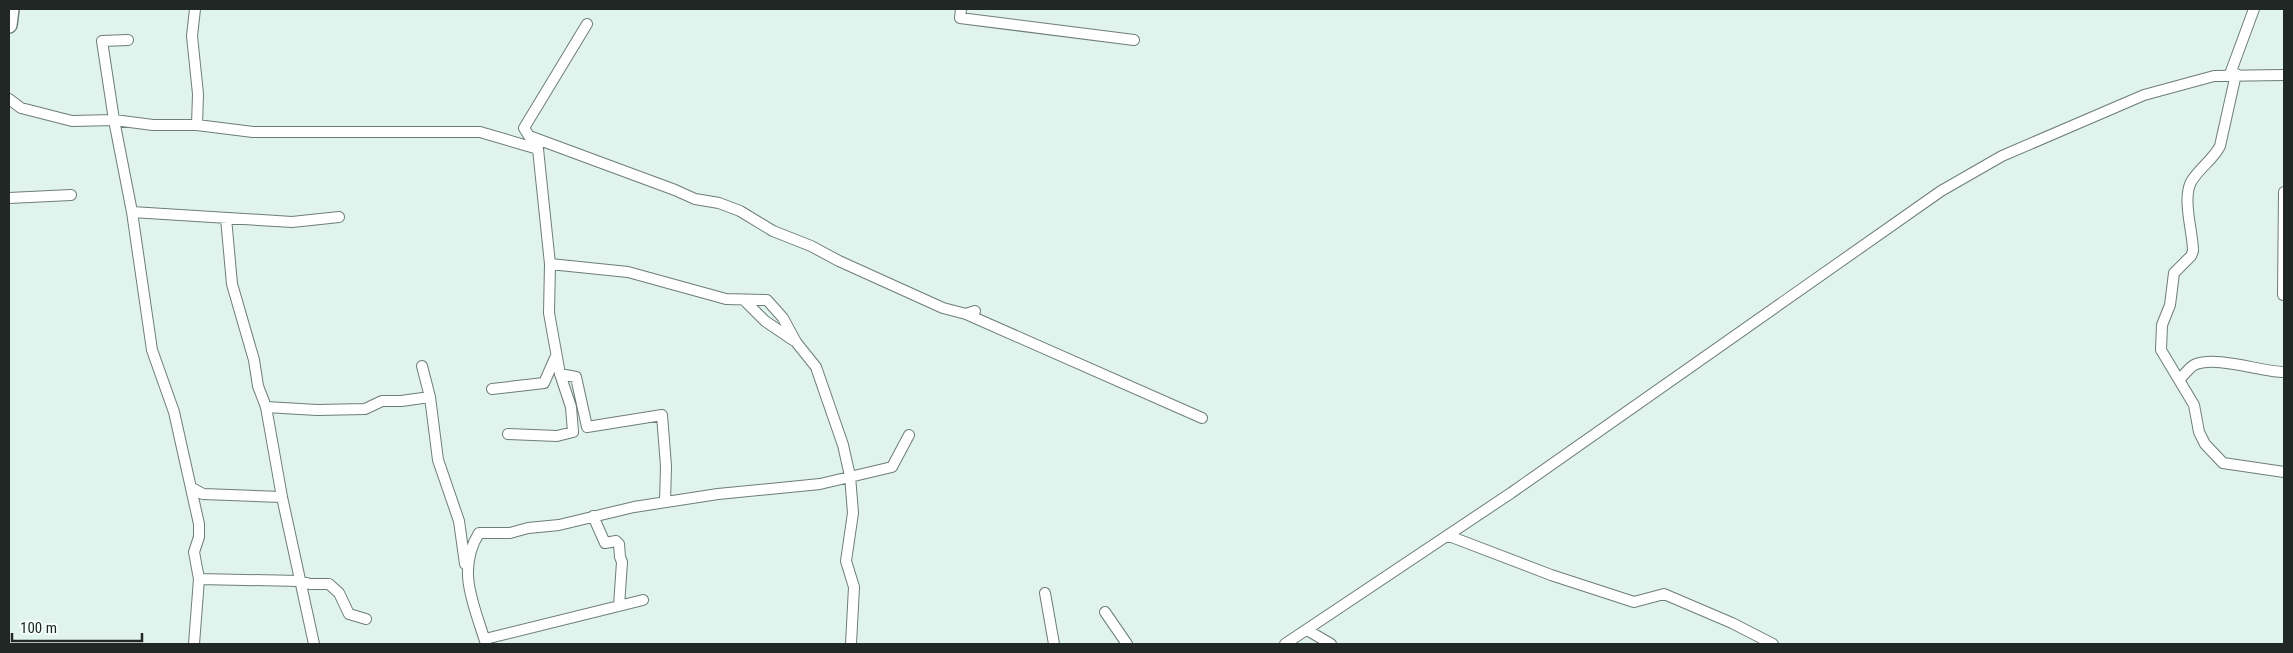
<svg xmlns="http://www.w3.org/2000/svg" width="2293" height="653" font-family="'Roboto Condensed',sans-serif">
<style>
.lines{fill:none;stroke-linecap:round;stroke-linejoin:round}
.street-casing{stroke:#6d7d77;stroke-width:12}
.secondary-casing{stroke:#6d7d77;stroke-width:18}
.street{stroke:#fff;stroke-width:10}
.secondary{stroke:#fff;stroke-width:15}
</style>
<rect width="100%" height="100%" fill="#e1f3ed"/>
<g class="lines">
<defs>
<path id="street" d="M195,9L192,36L198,94L197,125
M961,9L960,18L1134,40
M587,24L524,128L529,136L675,190L695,199L719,203L740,211L773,231L811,246L839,261L943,308L966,314L975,311
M128,40L102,41L114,120L132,212L152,350L174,412L199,524V537L194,552L199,579L194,644
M2230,74L2254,9
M2236,74L2220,146C2213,160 2199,168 2191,182C2182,200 2193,232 2193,251L2191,256L2174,273L2170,305L2162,325L2161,350L2194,405L2199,432L2205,444L2223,463L2284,472
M9,99L21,108L72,121L114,120L153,125H197L253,132H480L538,149L550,264L549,313L560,374L576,377L587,427L662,415L666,466L665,502
M9,198L71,195
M132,212L292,222L339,217
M226,218L232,284L254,360L258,386L266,407L282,497L314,644
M550,264L628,272L726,299L767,300L783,318L796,342L816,367L843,445L850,476L853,513L846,561L854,587L851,644
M2283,295L2284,192
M744,300L765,321L793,340
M966,314L1202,418
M422,366L430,397L438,460L459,521L465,564
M2180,379C2184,375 2189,368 2194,365C2215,355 2262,372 2284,372
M492,389L544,383L555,358
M266,407L317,410L365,409L382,401H401L430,397
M508,434L557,436L573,432L571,407L560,374
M192,488L203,494L282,497
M593,516L605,543L616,541L619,544L620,557L622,562L619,606
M1449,536L1551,575L1634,602L1664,594L1732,623L1773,644
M199,579L300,581L310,584H329L339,593L349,614L366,619
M1045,593L1054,644
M1105,612L1127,644
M1307,630L1331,644
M485,639L643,600
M486,644C474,605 456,570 479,533H510L528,528L559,525L634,507L718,494L820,484L892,467L909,435
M1285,644L1511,493L1941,191L2002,156L2144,95L2214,76L2284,75"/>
<path id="secondary" d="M9,25L11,9"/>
</defs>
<use href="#street" class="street-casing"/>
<use href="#secondary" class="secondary-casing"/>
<use href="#street" class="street"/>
<use href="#secondary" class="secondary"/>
</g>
<rect width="2293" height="653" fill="none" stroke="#202724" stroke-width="20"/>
<path d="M12 633v8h130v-8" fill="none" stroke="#202724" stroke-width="2.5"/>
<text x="20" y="633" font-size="15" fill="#202724" stroke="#f4fffb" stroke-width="4" paint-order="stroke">100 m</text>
</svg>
